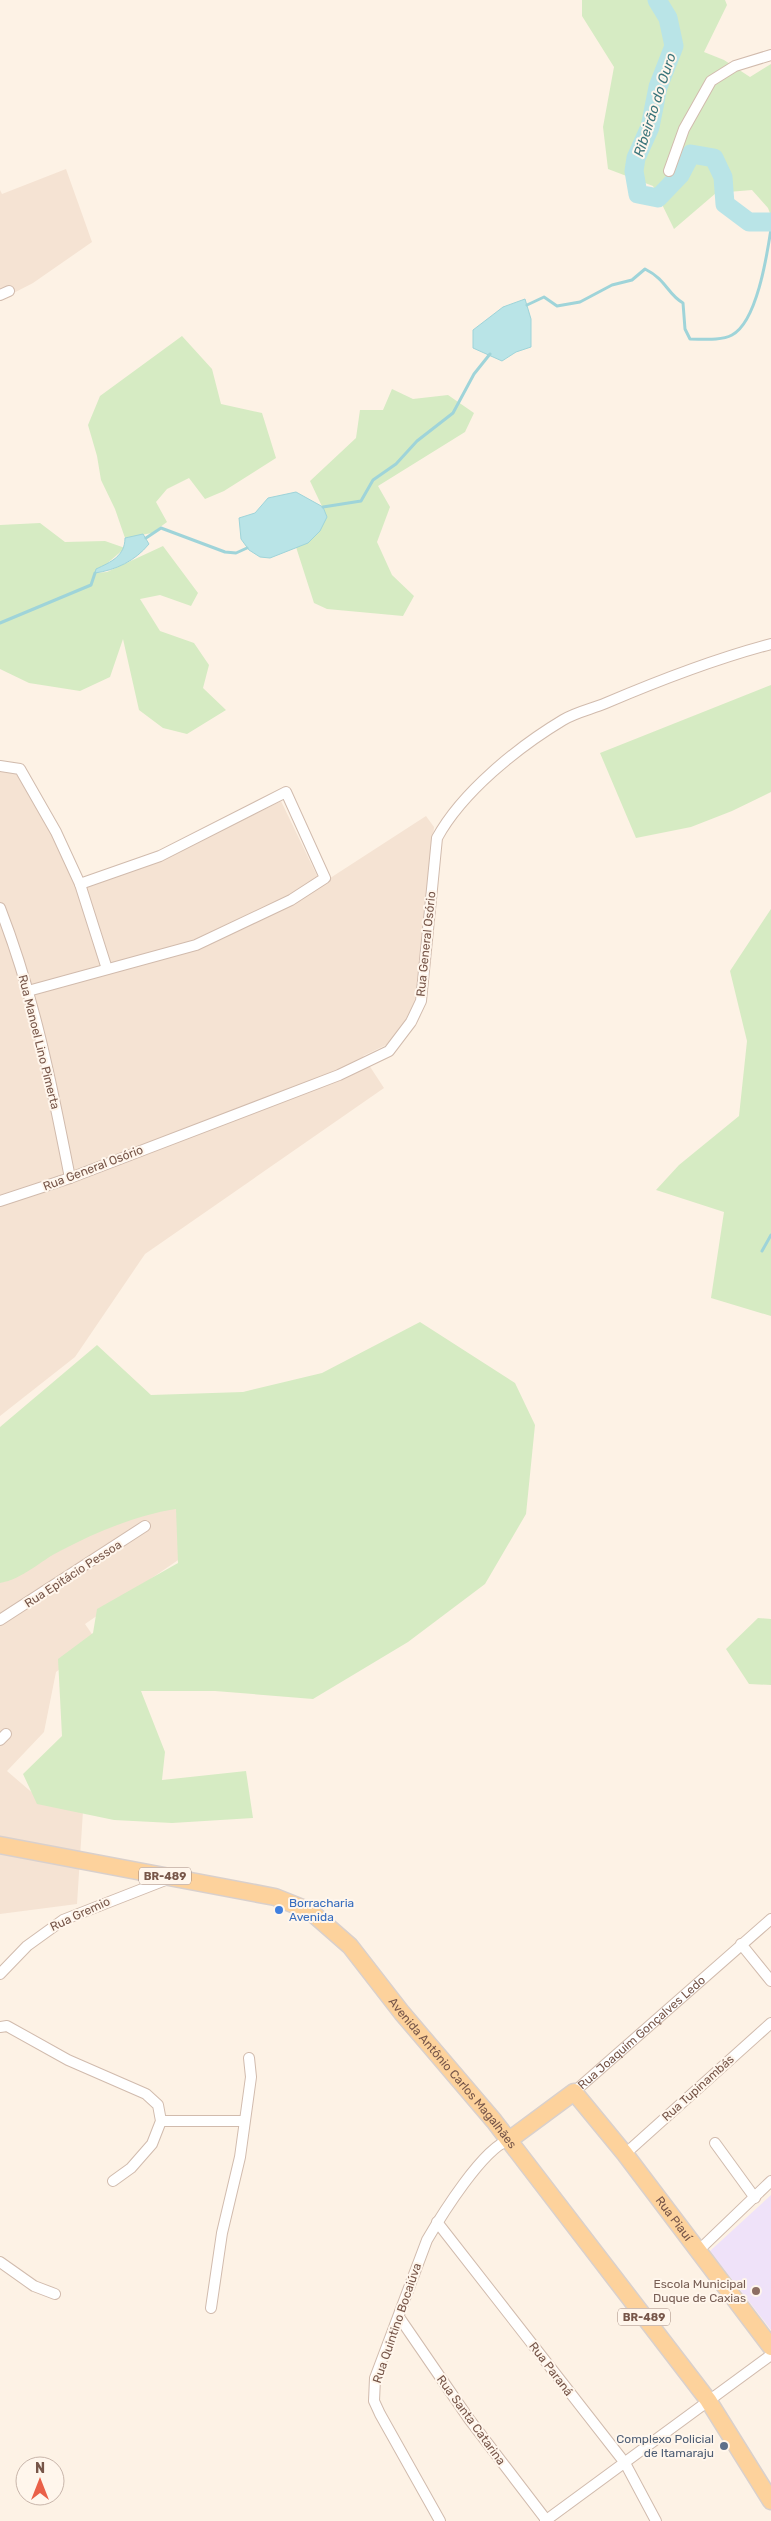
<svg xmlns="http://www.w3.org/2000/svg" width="771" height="2521" font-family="Rubik,sans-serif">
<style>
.residential{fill:#f5e3d3}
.education{fill:#efe2f9}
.green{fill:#d6ebc3}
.water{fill:#b9e4e7;stroke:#9fd4d9}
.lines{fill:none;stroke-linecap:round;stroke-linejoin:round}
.stream{stroke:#9fd4d9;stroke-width:3}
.river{stroke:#b9e4e7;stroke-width:19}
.street-casing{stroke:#d1bbad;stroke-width:12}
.primary-casing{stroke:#d9d0cc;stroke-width:19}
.street{stroke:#fff;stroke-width:10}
.primary{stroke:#fdd29c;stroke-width:16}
.shop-dot{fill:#3f7fe0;stroke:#fff6ec;stroke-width:2}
.education-dot{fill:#8d6e63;stroke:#fff6ec;stroke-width:2}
.service-dot{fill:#5c6f8a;stroke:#fff6ec;stroke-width:2}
.labels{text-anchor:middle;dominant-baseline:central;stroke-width:4;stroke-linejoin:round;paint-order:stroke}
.shield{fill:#fff6ec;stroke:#a0867a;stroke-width:1}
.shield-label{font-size:11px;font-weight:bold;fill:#775649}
.street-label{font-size:12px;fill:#775649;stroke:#fff6ec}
.shop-label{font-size:12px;fill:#366cbe;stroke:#fff6ec;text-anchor:start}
.education-label{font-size:12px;fill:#785e54;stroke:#fff6ec;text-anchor:end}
.service-label{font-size:12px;fill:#4e5e75;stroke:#fff6ec;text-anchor:end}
.water-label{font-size:14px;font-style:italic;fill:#3c767c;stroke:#fff6ec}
</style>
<rect width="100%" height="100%" fill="#fdf2e5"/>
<path class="residential" d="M66,169L92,242L33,283L0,300V190L2,194Z
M0,761L25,767L87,887L169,857L281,801L321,884L426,816L434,827L425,933L416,1000L401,1029L386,1045L363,1056L384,1088L145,1254L75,1357L0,1416Z
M236,1505L184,1556L85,1624L96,1640L56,1672L44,1732L7,1771L43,1802L83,1811L77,1904L0,1914V1574L97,1513Z"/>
<path class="education" d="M771,2195V2330L710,2251Z"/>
<path class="green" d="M582,0H725L727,5L704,52L724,60L750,77L771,64V216L768,208L752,190L716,193L674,229L653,186L608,169L603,127L614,67L582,16Z
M182,336L212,369L221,404L262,413L276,458L224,491L205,499L189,478L167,489L156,502L167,522L152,533L125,538L115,509L101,480L97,456L88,425L100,396Z
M392,389L413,399L448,395L474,413L465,432L378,486L390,507L377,542L392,575L414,596L403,616L327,609L314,603L296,547L314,537L327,517L310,481L356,438L360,410H383Z
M40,523L65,542L105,541L125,548L96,573L107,572L163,546L198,593L191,606L160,595L140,599L160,631L194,643L209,665L203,688L226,710L187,734L163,728L139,710L123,639L110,677L80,691L29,683L0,669V525Z
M771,685V792L732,811L691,827L636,838L600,753Z
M771,909V1316L711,1298L724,1212L656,1190L679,1165L739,1116L747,1041L730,971Z
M420,1322L515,1383L535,1425L526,1514L485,1584L408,1642L313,1699L215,1691H141L165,1752L162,1780L246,1771L253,1818L172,1823L114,1820L37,1804L23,1774L62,1736L58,1659L93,1633L97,1609L178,1563L176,1509C137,1515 96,1532 60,1551C40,1561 23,1579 0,1583V1427L97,1345L151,1395L243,1392L322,1373Z
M758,1618L771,1619V1685L749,1684L726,1649Z"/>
<path class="water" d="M525,299L531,319V347L516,352L502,361L473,348V330L503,307Z
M296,492L323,507L327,517L320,531L308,543L270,558L260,557L249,550L241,539L239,518L255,513L268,498Z
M143,534L149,544C135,561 116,570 95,573L96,569C111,562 125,556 125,538Z"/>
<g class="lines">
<path class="stream" d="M527,305L544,297L557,306L580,302L612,285L632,280L645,269C667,280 667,294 683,303L685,329L690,339C703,339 721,341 732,335C757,322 767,255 771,229
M323,507L361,501L373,480L396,464L417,441L453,413L474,374L490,354
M146,538L161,528L225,552L236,553L247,548
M0,623L91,585L95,573
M762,1251L771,1235"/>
<path class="river" d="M657,0L668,18L674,46L658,87L650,127L636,158L634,171L638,194L658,198L680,175L691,154L714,158L723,177L725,204L749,222H771"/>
<defs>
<g id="street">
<path d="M669,171L684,129L711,81L735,66L771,55"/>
<path d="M0,295L9,291"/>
<path d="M0,766L20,769L56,832L80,884L107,969"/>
<path d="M0,908C34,995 52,1086 70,1178"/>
<path d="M28,991L196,945L291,900L325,878L286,792L160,856L80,884"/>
<path d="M0,1201L70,1178L339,1075L389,1051L411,1022L421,1001L437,838C462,792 518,747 563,720C576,712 592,709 606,703C660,680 714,659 771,644"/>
<path d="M0,1620L145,1526"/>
<path d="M0,1740L6,1734"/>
<path d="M741,1944L771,1981"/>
<path d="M0,1974L27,1946L63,1920L168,1879"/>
<path d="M0,2027L7,2026L68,2060L146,2094L158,2105L161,2121L152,2144L131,2168L113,2181"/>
<path id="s1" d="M574,2092L771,1919"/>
<path d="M161,2121H244"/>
<path d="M715,2143L755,2198"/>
<path d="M625,2154L771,2023"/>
<path d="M437,2222L625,2463L656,2521"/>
<path d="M698,2251L771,2181"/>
<path d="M0,2262L34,2286L55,2294"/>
<path d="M211,2308L222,2233L240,2157L251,2077L249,2058"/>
<path d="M399,2317L469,2419L547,2521"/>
<path d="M440,2521L380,2414L374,2401L375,2378L427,2240C441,2216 483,2148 509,2140"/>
<path d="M545,2521L771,2355"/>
</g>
<g id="primary">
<path id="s2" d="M0,1845L275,1897L310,1911L350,1946L402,2013L494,2121L708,2400L771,2501"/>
<path id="s3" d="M509,2140L574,2092L625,2154L771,2347"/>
</g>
</defs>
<use href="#street" class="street-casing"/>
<use href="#primary" class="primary-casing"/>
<use href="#street" class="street"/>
<use href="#primary" class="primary"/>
</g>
<circle class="shop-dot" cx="279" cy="1910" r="5"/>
<circle class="education-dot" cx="756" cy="2291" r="5"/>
<circle class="service-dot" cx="724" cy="2446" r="5"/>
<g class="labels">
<g class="shield">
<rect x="139" y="1867.5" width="52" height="17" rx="4"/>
<rect x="618" y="2308.5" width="52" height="17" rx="4"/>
</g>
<g class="shield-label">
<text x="165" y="1876">BR-489</text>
<text x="644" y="2317">BR-489</text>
</g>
<g class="street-label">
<text transform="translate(426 944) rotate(-84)">Rua General Osório</text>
<text transform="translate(39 1042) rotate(76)">Rua Manoel Lino Pimerta</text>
<text transform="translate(93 1168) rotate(-21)">Rua General Osório</text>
<text transform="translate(73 1574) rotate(-33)">Rua Epitácio Pessoa</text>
<text transform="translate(80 1914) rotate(-25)">Rua Gremio</text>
<text stroke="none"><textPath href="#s1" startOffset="90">Rua Joaquim Gonçalves Ledo</textPath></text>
<text stroke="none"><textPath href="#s2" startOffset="534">Avenida Antônio Carlos Magalhães</textPath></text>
<text transform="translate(698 2088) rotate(-42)">Rua Tupinambás</text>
<text stroke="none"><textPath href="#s3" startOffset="242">Rua Piauí</textPath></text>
<text transform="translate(397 2323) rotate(-71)">Rua Quintino Bocaiúva</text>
<text transform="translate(551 2369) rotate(53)">Rua Paraná</text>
<text transform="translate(471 2420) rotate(54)">Rua Santa Catarina</text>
</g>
<g class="shop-label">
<text x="289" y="1903">Borracharia<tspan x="289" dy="14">Avenida</tspan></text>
</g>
<g class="education-label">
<text x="746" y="2284">Escola Municipal<tspan x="746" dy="14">Duque de Caxias</tspan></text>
</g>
<g class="service-label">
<text x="714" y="2439">Complexo Policial<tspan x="714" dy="14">de Itamaraju</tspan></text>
</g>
<g class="water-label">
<text transform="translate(655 105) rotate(-72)">Ribeirão do Ouro</text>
</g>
</g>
<g transform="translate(40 2481)"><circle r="24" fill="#fff6ec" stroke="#c9b6ab"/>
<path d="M0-4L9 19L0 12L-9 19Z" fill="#ea6048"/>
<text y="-8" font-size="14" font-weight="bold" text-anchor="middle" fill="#775649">N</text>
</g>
</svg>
